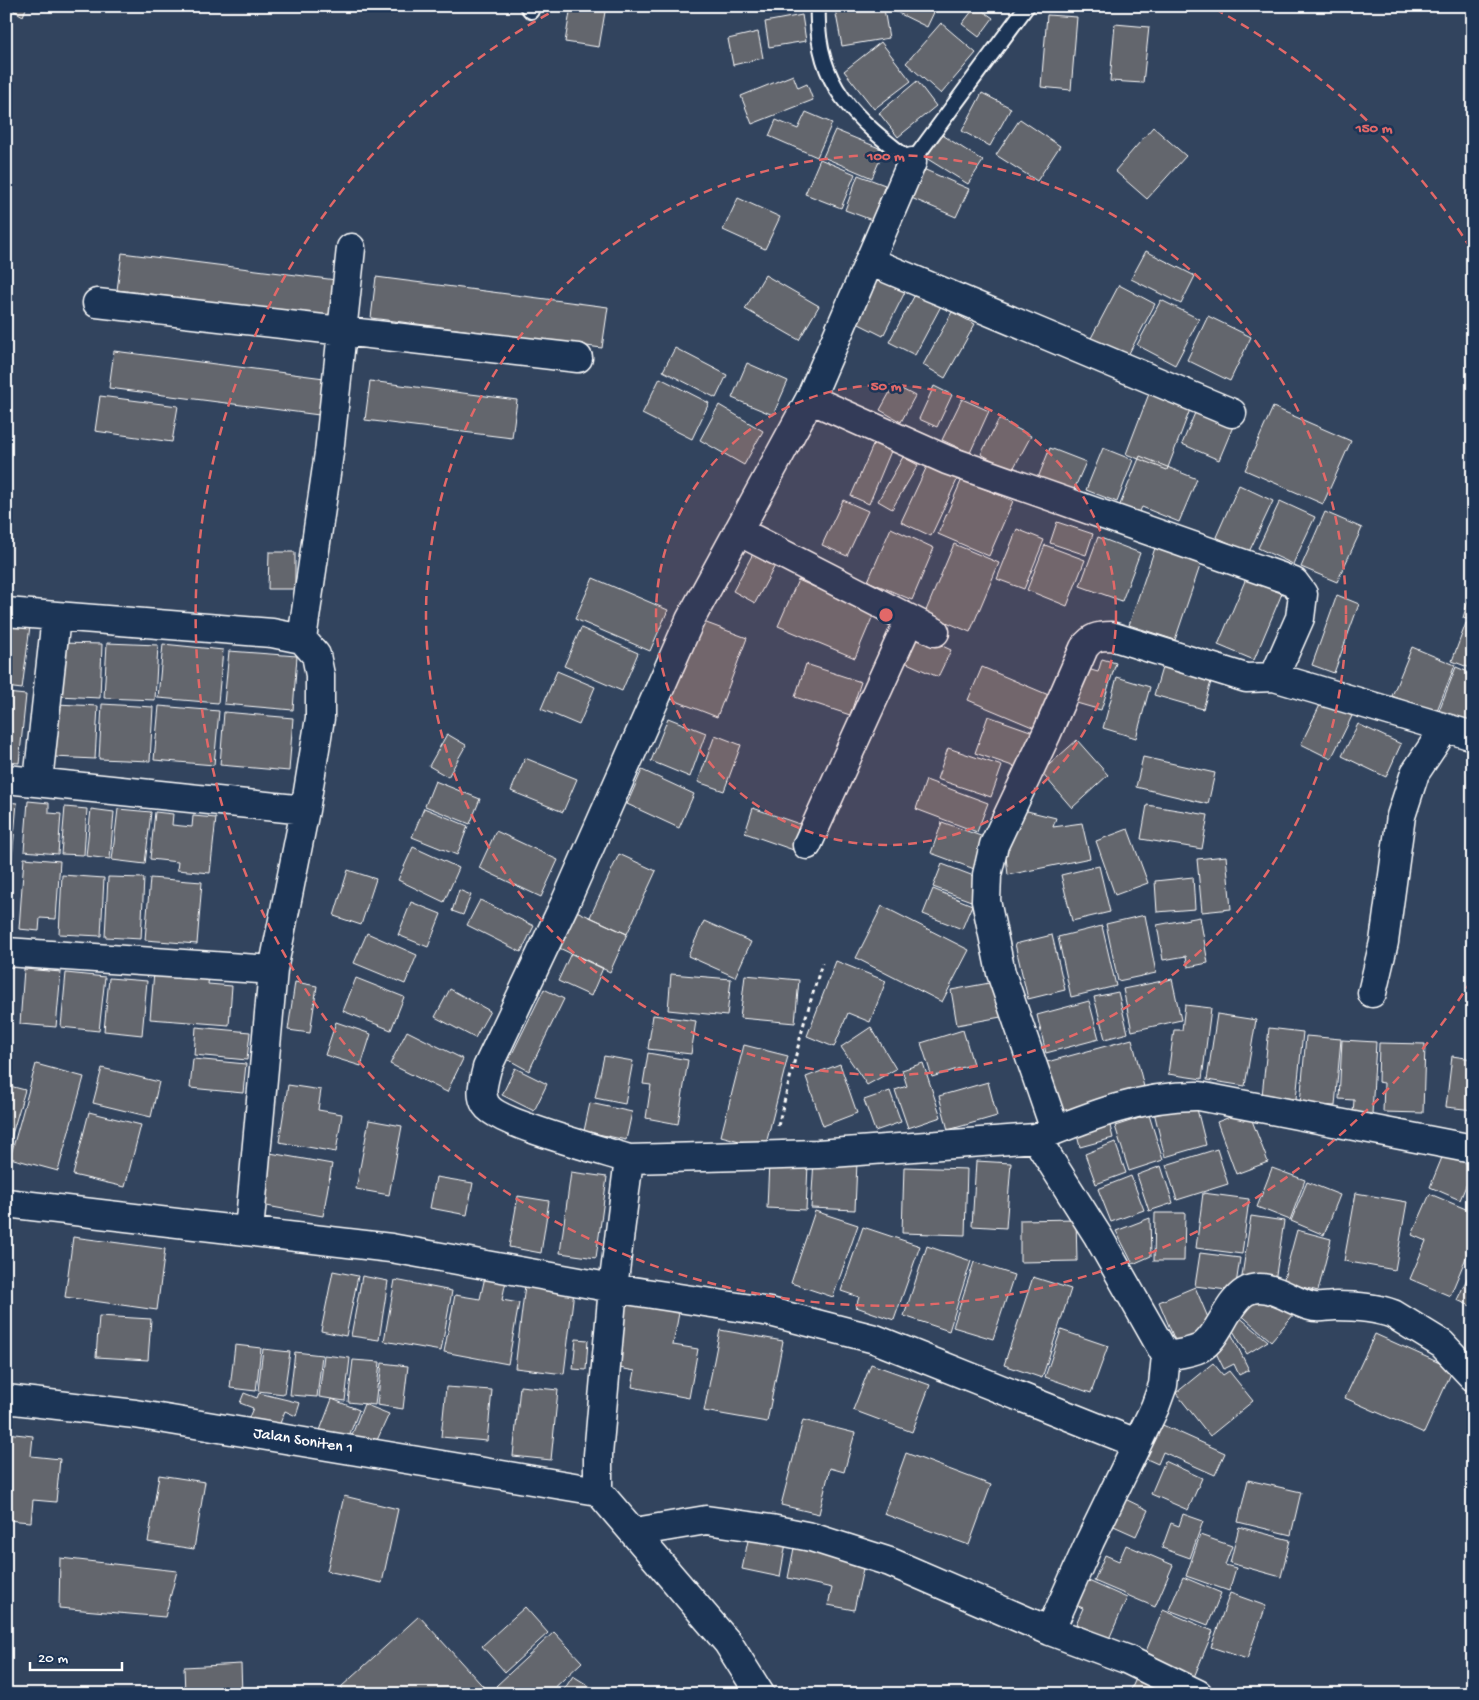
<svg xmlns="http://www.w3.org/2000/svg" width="1479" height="1700" font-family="'Gochi Hand',sans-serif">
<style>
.building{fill:#64666d;stroke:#fff}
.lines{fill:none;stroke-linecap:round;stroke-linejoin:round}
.lane-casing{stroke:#fff;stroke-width:18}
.street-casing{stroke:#fff;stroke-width:31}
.path{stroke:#fff;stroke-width:3;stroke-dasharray:4 4;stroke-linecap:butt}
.lane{stroke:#1d3557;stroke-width:14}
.street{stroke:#1d3557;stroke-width:28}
.ring{fill:none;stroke:#e26868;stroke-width:2.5;stroke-dasharray:9 6}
.labels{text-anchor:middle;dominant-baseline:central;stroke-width:5;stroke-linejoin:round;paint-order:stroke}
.street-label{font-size:16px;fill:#fff;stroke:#1d3557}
.centre{fill:#e26868;stroke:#1d3557;stroke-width:2.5}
.ring-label{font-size:15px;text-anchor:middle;font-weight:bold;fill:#e26868;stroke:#1d3557;stroke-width:5;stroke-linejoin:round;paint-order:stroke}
</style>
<rect width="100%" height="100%" fill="#32445e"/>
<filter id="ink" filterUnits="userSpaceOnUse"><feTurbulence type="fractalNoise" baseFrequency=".02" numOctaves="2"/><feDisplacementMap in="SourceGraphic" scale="10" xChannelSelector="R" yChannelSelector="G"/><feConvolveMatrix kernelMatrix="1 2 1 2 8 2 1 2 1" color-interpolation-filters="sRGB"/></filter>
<g filter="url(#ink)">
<path class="building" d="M6,6H27L23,16Z
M571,6H606L599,47L565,42Z
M850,6H870L871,11L884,9L889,38L842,46L835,9Z
M889,6H937L927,27L888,8Z
M976,6L993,18L979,37L962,24Z
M802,15L806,41L769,47L765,22Z
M1047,15L1077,17L1071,90L1041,87Z
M941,23L976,53L941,94L906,63Z
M1115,24L1149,27L1143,83L1110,81Z
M758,32L763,58L733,65L728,39Z
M881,42L911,81L874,109L844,71Z
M793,75L798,88L807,84L813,100L752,124L741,96Z
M917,81L936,106L898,137L879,113Z
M982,93L1011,108L990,146L962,131Z
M806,112L832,123L817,157L769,136L776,120L798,129Z
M1020,119L1060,146L1037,181L996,155Z
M1153,127L1186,156L1147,199L1115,171Z
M835,130L884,150L872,178L823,157Z
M941,134L983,161L968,184L926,158Z
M820,159L855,174L841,208L805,194Z
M921,168L969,189L956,217L909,197Z
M858,175L885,185L872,220L845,210Z
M738,198L780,217L765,249L723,230Z
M1146,251L1195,276L1181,304L1131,279Z
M122,253L344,281L340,318L117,290Z
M875,273L907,288L883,336L851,320Z
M765,275L819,306L799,340L745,309Z
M376,277L608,307L602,348L371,318Z
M1119,285L1155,304L1126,359L1090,340Z
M916,293L941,306L915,355L889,342Z
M1161,300L1199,319L1175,365L1137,345Z
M952,312L975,324L945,378L923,365Z
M1208,316L1251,337L1230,381L1187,360Z
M675,348L727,375L716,398L663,371Z
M114,351L332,379L327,416L109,388Z
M747,363L788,381L773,415L732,398Z
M660,378L709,403L692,439L642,414Z
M370,381L517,400L512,438L365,420Z
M894,385L915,396L901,422L880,410Z
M934,386L952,395L937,427L919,419Z
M1150,391L1191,407L1167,470L1126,454Z
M100,396L178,406L172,442L95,431Z
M962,399L989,411L970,453L942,440Z
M719,405L763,431L744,465L700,440Z
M1273,407L1351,441L1323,504L1245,470Z
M1197,408L1234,424L1219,460L1182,444Z
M999,419L1031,436L1012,471L981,454Z
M874,443L891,451L869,504L851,496Z
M1050,448L1086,462L1073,492L1038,478Z
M1103,448L1133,460L1117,502L1086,490Z
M1140,456L1197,479L1179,522L1142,507L1138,515L1119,507Z
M903,457L918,465L892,509L878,501Z
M928,464L958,478L931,536L901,522Z
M962,479L1013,501L989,556L938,534Z
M1239,485L1273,501L1249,552L1216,537Z
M843,500L868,511L847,556L822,545Z
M1280,501L1315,517L1293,564L1258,548Z
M1325,512L1362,528L1337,582L1301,567Z
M1057,522L1093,534L1086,555L1050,543Z
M891,528L934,548L912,600L868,581Z
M1017,529L1044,540L1024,589L997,579Z
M1098,537L1140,553L1122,601L1080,586Z
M954,544L999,563L970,632L925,613Z
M1045,545L1085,560L1067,606L1027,590Z
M756,548L778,560L755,603L733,591Z
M1155,548L1201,563L1175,640L1129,625Z
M269,552H295V589H268Z
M1247,576L1283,591L1254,660L1218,645Z
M593,578L668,610L650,651L575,619Z
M798,580L874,613L855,658L778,626Z
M1473,583V621L1463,618Z
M1337,595L1359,604L1334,673L1312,665Z
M701,621L747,638L717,717L671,699Z
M1466,623L1473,625V669L1452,661Z
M6,624L30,626L22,689L6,687Z
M581,628L638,653L622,691L564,666Z
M908,630L951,650L938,677L896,658Z
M60,643L102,644L100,698L58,696Z
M107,643L158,645L155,700L104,698Z
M163,644L223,650L218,703L158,698Z
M1412,647L1455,665L1436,713L1392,696Z
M229,651L297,656L293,710L224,704Z
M1102,659L1116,663L1101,710L1073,702L1084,668L1098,672Z
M1164,661L1213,675L1203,709L1154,695Z
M806,664L861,682L850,715L795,697Z
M982,667L1051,696L1037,729L968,700Z
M1456,667L1473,674V727L1438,713Z
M557,671L595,687L579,725L541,709Z
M1117,677L1150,687L1136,738L1103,728Z
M6,693L26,695L19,763L6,762Z
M1322,701L1352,716L1331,759L1301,744Z
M56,704L98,706L95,759L54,757Z
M102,704L153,707L150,761L99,759Z
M159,706L219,711L214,765L154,760Z
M224,712L293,718L289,771L220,765Z
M988,716L1036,733L1024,770L975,753Z
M668,718L706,733L690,777L651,761Z
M1358,724L1401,744L1386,777L1342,756Z
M447,734L466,745L448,777L429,766Z
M715,735L741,745L724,791L698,782Z
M1077,740L1108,775L1072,808L1041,772Z
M948,748L1002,766L991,797L937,779Z
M1143,757L1215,773L1208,804L1136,787Z
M525,758L577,779L563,812L511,791Z
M642,770L694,794L679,828L627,804Z
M926,780L988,803L977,832L916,809Z
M435,781L480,799L470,824L425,806Z
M28,801L49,803V813L61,814L58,854L24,851Z
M6,802L17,803L12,859L6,858Z
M1147,805L1208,815L1202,849L1141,839Z
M65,807L87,809L84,855L61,854Z
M424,808L468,826L457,855L412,837Z
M753,808L811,828L802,853L745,833Z
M91,809L114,812L110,859L86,856Z
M118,809L151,812L145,864L112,860Z
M1023,810L1056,818L1053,827L1082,823L1090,858L1008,875L1004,839L1016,833Z
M155,812L173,814L172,825L192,827L193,816L216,818L210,873L177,870L178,862L150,859Z
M942,822L989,839L977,870L931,853Z
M1128,829L1148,883L1115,895L1096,841Z
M496,831L558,860L541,897L479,868Z
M413,847L459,868L444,902L398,880Z
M619,854L656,871L627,934L590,917Z
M1226,856L1231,909L1202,912L1197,859Z
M24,858L60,861L56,919L40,918L39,931L19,929Z
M6,863H9L6,918Z
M942,864L979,878L971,901L933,887Z
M1099,866L1110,912L1072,921L1061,875Z
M348,870L376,879L361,925L334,916Z
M62,875L104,878L101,936L59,934Z
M108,877L144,878L141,939L105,937Z
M1193,877L1195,909L1157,912L1155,881Z
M150,878L202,882L197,944L145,940Z
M933,889L972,905L962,929L923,914Z
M459,890L471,895L463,915L452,911Z
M480,900L534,926L521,952L467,925Z
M411,902L441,914L428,947L398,935Z
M882,906L969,950L942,1002L856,958Z
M572,909L627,934L610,972L555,946Z
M1145,915L1156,973L1118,981L1106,924Z
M1200,917L1208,963L1188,967L1186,956L1163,960L1157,925Z
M704,921L751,942L735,977L688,956Z
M1102,926L1116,986L1071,997L1058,937Z
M367,933L417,955L405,984L354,963Z
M1052,935L1065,990L1028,999L1015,944Z
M571,953L603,968L591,996L558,981Z
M836,961L886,981L870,1022L848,1013L834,1047L807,1036Z
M24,969L61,972L56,1027L20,1024Z
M154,972L209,976L208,984L232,986L229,1025L150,1019Z
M66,973L105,977L99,1031L61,1027Z
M671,974L731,979L727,1016L668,1010Z
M745,975L799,980L795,1023L740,1018Z
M109,978L147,981L142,1035L104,1031Z
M356,978L404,997L391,1030L343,1011Z
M1172,979L1181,1020L1132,1031L1123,989Z
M295,982L317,986L310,1033L288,1030Z
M995,982L1001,1017L957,1025L951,990Z
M450,989L490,1011L475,1038L435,1017Z
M544,989L564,999L529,1071L509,1060Z
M1118,992L1128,1033L1105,1039L1094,997Z
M1089,1001L1099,1039L1046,1053L1037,1015Z
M1185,1005L1211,1008L1202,1079L1168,1074L1174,1030H1182Z
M1217,1014L1256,1020L1245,1086L1207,1080Z
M653,1015L696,1021L691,1054L648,1049Z
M336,1022L371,1034L361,1066L325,1055Z
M196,1027L250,1032L247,1060L194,1055Z
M871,1027L896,1069L867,1085L841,1047Z
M1269,1028L1303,1032L1296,1099L1262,1096Z
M963,1030L973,1064L932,1077L921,1043Z
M407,1031L463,1059L447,1092L390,1064Z
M1306,1036L1341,1039L1335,1106L1300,1104Z
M1132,1039L1145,1091L1060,1114L1047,1062Z
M1342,1040L1376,1042L1372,1114L1353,1113L1354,1100L1339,1099Z
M1379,1043L1425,1044L1423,1113L1383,1112L1384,1083L1378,1082Z
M744,1045L788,1056L765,1148L721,1136Z
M648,1053L688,1060L678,1124L646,1118L651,1085L643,1084Z
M604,1056L633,1061L625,1104L595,1098Z
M1452,1056L1473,1059V1110L1446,1107Z
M193,1059L246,1064L243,1093L190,1088Z
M923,1063L941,1117L908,1128L895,1090L907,1086L902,1070Z
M36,1064L84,1077L58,1171L10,1158Z
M840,1064L857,1113L823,1126L806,1077Z
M102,1068L159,1082L151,1117L93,1103Z
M515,1068L547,1084L534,1111L502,1095Z
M988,1082L997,1116L948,1130L939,1096Z
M6,1085L25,1090L6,1155Z
M288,1085L321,1090L318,1110L342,1114L336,1152L279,1142Z
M890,1091L901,1122L875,1131L864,1100Z
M1195,1101L1206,1145L1165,1157L1154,1112Z
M590,1103L632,1112L626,1140L584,1131Z
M1248,1110L1268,1162L1236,1174L1217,1122Z
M89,1112L141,1125L125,1187L73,1175Z
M1149,1115L1163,1160L1129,1171L1115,1126Z
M1108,1118L1113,1138L1080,1147L1075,1127Z
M369,1120L402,1126L389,1195L356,1189Z
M1115,1142L1126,1173L1096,1184L1085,1154Z
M1217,1149L1228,1184L1177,1200L1166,1165Z
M1445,1150L1473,1161V1169L1460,1200L1430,1187Z
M270,1153L332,1164L323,1216L261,1205Z
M814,1160L857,1162L855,1210L811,1208Z
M976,1161L1011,1163L1006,1228L972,1226Z
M769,1162L808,1164L806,1210L767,1208Z
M1161,1166L1173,1203L1149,1211L1137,1175Z
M904,1167L967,1169L965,1235L902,1233Z
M1272,1168L1305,1180L1290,1220L1257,1207Z
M571,1172L607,1177L596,1258L560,1253Z
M1131,1176L1144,1210L1111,1222L1098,1189Z
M436,1177L473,1183L467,1215L430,1208Z
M1307,1182L1340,1195L1324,1235L1291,1221Z
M1203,1193L1249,1199L1242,1254L1196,1248Z
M1356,1193L1407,1202L1395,1270L1344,1261Z
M1430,1194L1473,1212V1241L1450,1296L1410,1279L1426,1241L1412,1235Z
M518,1196L549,1201L541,1253L509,1247Z
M815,1211L858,1225L833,1297L791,1283Z
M1155,1213H1185L1184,1261H1154Z
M1251,1216L1284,1221L1274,1288L1241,1283Z
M1150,1218L1151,1256L1133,1264L1116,1231Z
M1076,1219L1077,1261L1020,1262V1220Z
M863,1227L920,1246L894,1320L856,1307L859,1297L841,1291Z
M1297,1230L1331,1239L1318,1291L1283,1282Z
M73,1237L165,1249L157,1310L65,1297Z
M927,1246L971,1261L949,1331L904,1316Z
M1200,1253L1240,1258L1235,1291L1195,1286Z
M974,1262L1014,1275L993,1339L953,1327Z
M1473,1266V1307L1457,1300Z
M333,1271L358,1276L346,1336L321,1331Z
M362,1276L388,1281L379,1340L351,1336Z
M485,1277L506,1281L502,1300L519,1303L508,1364L444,1352L455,1295L480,1299Z
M1033,1277L1071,1289L1042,1378L1004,1365Z
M395,1280L452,1291L441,1351L384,1341Z
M525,1285L574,1291L564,1374L515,1368Z
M1195,1287L1212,1327L1176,1343L1159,1302Z
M1256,1291L1295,1313L1271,1341L1238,1312Z
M626,1303L679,1313L673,1345L698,1349L689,1398L632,1387L635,1371L614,1367Z
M99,1316L151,1319L148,1360L96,1357Z
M1238,1316L1268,1341L1247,1354L1229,1324Z
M720,1330L783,1341L767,1422L704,1411Z
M1061,1330L1108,1346L1091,1393L1045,1377Z
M1231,1333L1249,1370L1239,1375L1234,1364L1224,1369L1211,1343Z
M1375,1334L1453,1369L1424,1433L1345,1398Z
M576,1339L588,1340L586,1370L573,1369Z
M235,1345L261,1348L256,1391L230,1388Z
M263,1349L290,1352L284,1394L258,1391Z
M295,1352L322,1355L317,1397L290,1395Z
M324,1355L350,1358L345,1401L319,1397Z
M353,1360L380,1362L375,1405L348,1402Z
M382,1363L408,1366L403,1409L377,1405Z
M1213,1363L1223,1375L1229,1371L1253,1401L1210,1436L1176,1393Z
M871,1364L930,1385L912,1432L853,1410Z
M520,1386L558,1390L551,1460L513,1456Z
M446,1387L492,1390L487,1441L441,1437Z
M244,1393L257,1398L259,1393L300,1403L296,1416L285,1411L276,1433L247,1422L253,1408L240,1403Z
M332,1399L359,1410L346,1444L319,1433Z
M364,1404L389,1414L373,1449L350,1440Z
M803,1420L855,1433L844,1472L830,1468L819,1514L781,1505Z
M1156,1422L1225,1453L1215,1475L1163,1452L1158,1464L1140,1456Z
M6,1433L33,1436L31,1456L60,1459L56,1502L33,1500L31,1522L6,1520Z
M906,1453L991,1485L969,1545L884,1514Z
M1165,1461L1202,1478L1188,1510L1151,1494Z
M159,1475L205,1482L194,1549L148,1542Z
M1248,1480L1301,1492L1291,1535L1238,1522Z
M344,1496L398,1509L382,1583L327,1571Z
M1119,1496L1148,1510L1136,1536L1107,1523Z
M1183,1514L1203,1521L1190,1558L1162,1548L1171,1523L1179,1526Z
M1239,1527L1290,1540L1281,1577L1230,1563Z
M1200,1535L1232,1546L1225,1565L1236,1568L1229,1591L1186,1576Z
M749,1536L786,1543L780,1577L742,1569Z
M1126,1545L1173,1565L1155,1607L1094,1581L1105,1555L1119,1561Z
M794,1548L864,1564L854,1610L828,1605L832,1588L788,1578Z
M60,1558L177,1571L165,1617L59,1608Z
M1183,1577L1221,1593L1208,1625L1169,1610Z
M1084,1579L1127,1598L1109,1639L1076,1624L1083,1608L1073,1604Z
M1230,1593L1266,1606L1247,1659L1211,1647Z
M525,1607L548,1633L505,1672L482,1646Z
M1163,1610L1213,1631L1192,1682L1142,1661Z
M419,1616L490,1694H347L341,1687Z
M554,1632L582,1662L548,1694H503L496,1686Z
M241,1664L242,1694H185L184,1667Z
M1140,1670L1184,1694H1129Z
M573,1676L599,1692L598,1694H561Z"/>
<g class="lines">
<defs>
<path id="lane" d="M527,6L531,11
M818,6C814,85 855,118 912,162L1027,6"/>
<path id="street" d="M869,261L1232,413
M97,303L578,358
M810,399L947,460L1281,577L1294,582L1303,594L1300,618L1274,677L1246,678L1111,636C1098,636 1092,637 1084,648L1047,733L994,845L987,875L986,901L1001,973L1055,1130
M738,531L935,632
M6,612L272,633L302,639L316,655L320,675V718L305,810L273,970L249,1231
M302,639L329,453L351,248
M1274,677L1473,736
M6,779L305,810
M38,781L56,617
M807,845L909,621
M6,952L273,970
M1372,993L1384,942L1401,816L1415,773L1445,728
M1038,1137C1090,1116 1142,1095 1199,1096L1473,1149
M629,1159C604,1151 497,1123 486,1105C479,1094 484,1081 487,1068L566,901L690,620L810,399L912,162
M6,1203L391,1248L613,1288L598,1455V1491L728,1643L760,1694
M1166,1356C1177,1354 1190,1353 1200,1348C1218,1339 1226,1304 1245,1292C1266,1279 1290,1301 1310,1306C1319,1309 1327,1306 1336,1306C1354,1306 1377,1308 1393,1314L1442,1344L1473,1377
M6,1399L135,1414L598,1491
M635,1532L706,1520L771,1529L811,1537L890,1562L1050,1631L1126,1659L1198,1694
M1050,1631L1090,1541L1155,1407L1163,1385L1166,1356L1098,1236L1036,1138L818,1154L629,1159L613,1288L770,1312L875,1339L1136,1443"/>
</defs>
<use href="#lane" class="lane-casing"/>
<use href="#street" class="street-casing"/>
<path class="path" d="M778,1126L804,1023L822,963"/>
<use href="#lane" class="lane"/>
<use href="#street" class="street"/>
</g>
</g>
<circle cx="886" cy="615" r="230" fill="#e26868" fill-opacity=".12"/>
<g class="ring">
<circle cx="886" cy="615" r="230"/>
<circle cx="886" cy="615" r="460"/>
<path d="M1471 981A690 690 0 1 1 557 9M1215 9A690 690 0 0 1 1471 249"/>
</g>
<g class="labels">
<g class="street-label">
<text transform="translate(303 1442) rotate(9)">Jalan Soniten 1</text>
</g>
</g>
<circle cx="886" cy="615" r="8" class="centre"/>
<g class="ring-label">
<text x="1374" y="132">150 m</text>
<text x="886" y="160">100 m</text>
<text x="886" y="390">50 m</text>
</g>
<rect width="1479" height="1700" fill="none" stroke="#1d3557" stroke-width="25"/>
<rect x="12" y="12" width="1454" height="1675" fill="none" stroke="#fff" stroke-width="2" filter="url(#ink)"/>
<path d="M30 1662v8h92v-8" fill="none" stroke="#ffffff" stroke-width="2.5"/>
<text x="38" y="1662" font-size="15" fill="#ffffff" stroke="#1d3557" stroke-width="4" paint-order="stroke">20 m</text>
</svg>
